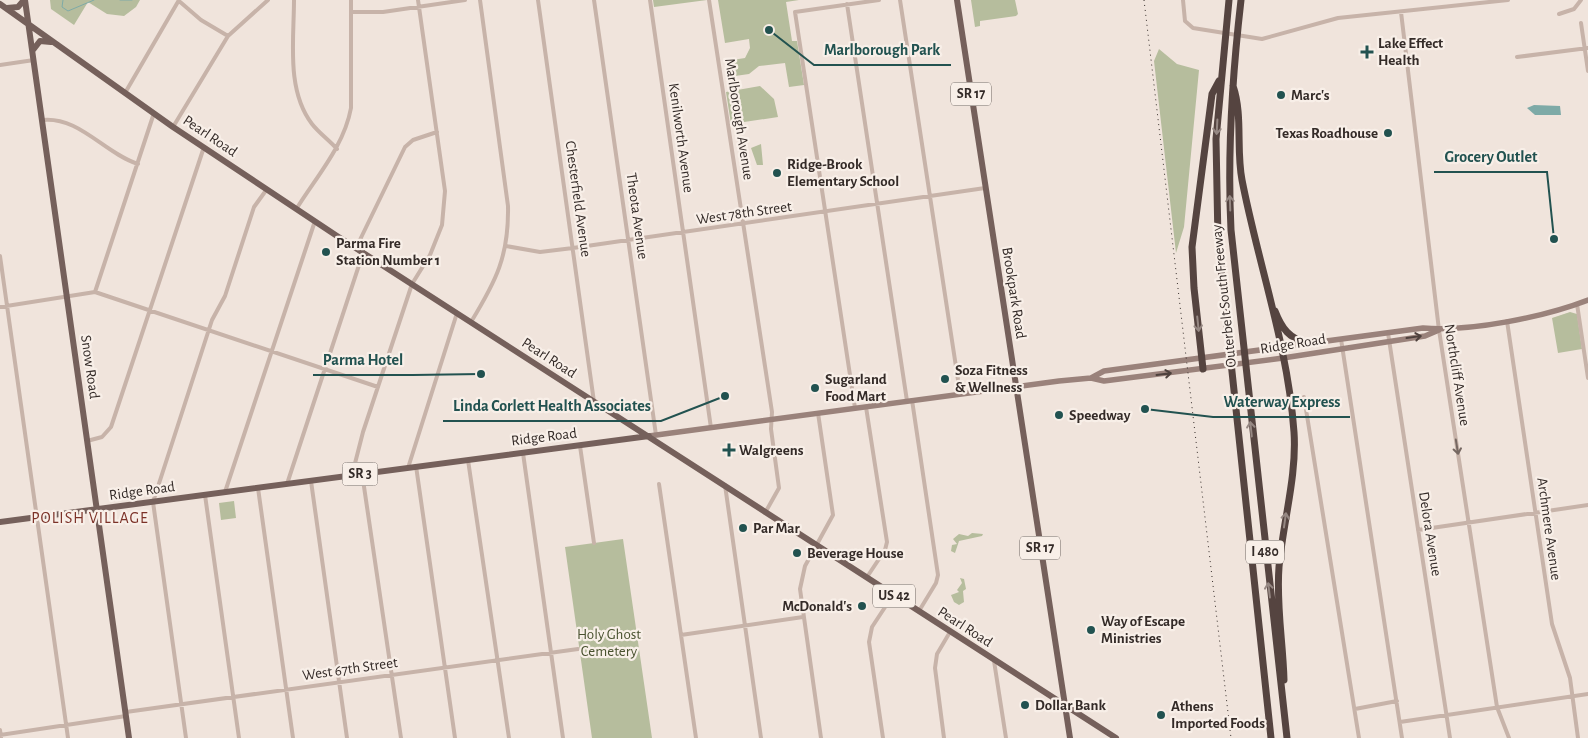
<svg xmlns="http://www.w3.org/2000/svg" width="1588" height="738" font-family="'Alegreya Sans',sans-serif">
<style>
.green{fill:#b6bd9d}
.water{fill:#7eaaa7}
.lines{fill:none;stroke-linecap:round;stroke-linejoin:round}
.stream{stroke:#7eaaa7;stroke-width:1}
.minor{stroke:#c7b3a9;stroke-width:4}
.secondary{stroke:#9a827b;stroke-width:5.5}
.primary{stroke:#75605b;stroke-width:6}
.motorway{stroke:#554440;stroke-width:7}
.rail{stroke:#342b28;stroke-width:1;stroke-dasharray:1 4;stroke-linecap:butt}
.oneway{stroke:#968883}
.oneway2{stroke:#4e413d}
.oneway3{stroke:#766862}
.poi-dot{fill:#225250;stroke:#f8efe8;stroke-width:2}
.labels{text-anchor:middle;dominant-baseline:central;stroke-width:4.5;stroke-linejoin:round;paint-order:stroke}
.shield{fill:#f8efe8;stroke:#6f6662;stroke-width:1}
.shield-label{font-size:14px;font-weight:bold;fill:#342b28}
.poi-label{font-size:15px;font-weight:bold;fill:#342b28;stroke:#f8efe8;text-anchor:start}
.street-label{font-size:15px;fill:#342b28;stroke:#f8efe8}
.park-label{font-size:15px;fill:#48512e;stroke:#f8efe8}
.neighbourhood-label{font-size:16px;letter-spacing:1px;fill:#7c3228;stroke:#f8efe8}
.leader{fill:none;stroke:#225250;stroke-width:2}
.callout-dot{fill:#225250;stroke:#f8efe8;stroke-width:2}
.callout-label{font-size:16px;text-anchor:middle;font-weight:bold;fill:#225250;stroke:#f8efe8;stroke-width:4.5;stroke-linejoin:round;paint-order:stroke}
</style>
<rect width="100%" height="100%" fill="#f0e4dc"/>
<path class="green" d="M50,0H140L136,7L124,16L107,14L88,2L74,25L51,9Z
M653,0H707L654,7Z
M718,0H799L786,2L792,41H797L804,85L789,87L785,63L759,66L749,74L728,77L726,61L745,58L750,48L749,39L725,43Z
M971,0H1015L1018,14L1016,16L980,21V26L975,27Z
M1159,49L1177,64L1199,70L1184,227L1176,253L1154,61Z
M760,86L774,99L778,117L731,124L726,92Z
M761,144L763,165H757L751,148Z
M1570,312L1577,314L1582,349L1558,353L1552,318Z
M234,501L236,518L221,520L219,503Z
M972,533L983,534L982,536L959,541L955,553L951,551L952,545L957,544L953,539L959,534L968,536Z
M623,539L652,738H592L565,547Z
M960,578L964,579L966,589L963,591L964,602L959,605L954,602L951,595L959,592L957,590L962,583Z"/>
<path class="water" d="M1534,105L1560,106L1561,115H1535L1527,108Z"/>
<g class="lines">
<path class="stream" d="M63,0L62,7L68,11L94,0
M120,0H132"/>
<path class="minor" d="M294,0C294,40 286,90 312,124C319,133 329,140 337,149
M538,0L594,402
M594,0L656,435
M650,0L711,428
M709,0L772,412L771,429L779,488L765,513
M900,0L960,393
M1183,0L1185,21L1193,28L1262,39L1338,18L1508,0
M179,1L201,20L228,36
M847,4L907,401
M351,12H383L465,0
M1401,12L1439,330L1497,707L1509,738
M1559,14L1574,9L1581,0
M1581,23L1588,71
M1517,57L1588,48
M0,65L34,60
M125,93L179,0
M42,120C79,116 104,153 138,164
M173,127L228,36L268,0
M297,208C317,176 344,146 351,108V0
M506,246L540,252L573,248L985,188
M356,248L405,147L413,140L437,132
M0,256L68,738
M95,292L154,113
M1577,304L1588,378
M0,307L95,292L378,387
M1507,321L1552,624L1570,678L1578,738
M471,322C496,281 509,256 508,206L480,0
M1388,333L1450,738
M1341,339L1402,738
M1304,397L1359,738
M912,400L938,575L936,583L919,611
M866,407L887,542L885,550L867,577
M855,408L795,12L879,0
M818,413L833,515L805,566L800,589L821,738
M87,441L102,437L111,427L204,147
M580,446L594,543
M523,453L563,738
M468,460L509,738
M416,466L455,738
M408,468L457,313
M362,473L401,738
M352,475L363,432L412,284L430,255L442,225L445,191L418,0
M311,481L347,738
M287,484L363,253
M659,484L696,738
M725,485L761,738
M258,488L293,738
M225,492L315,221
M205,495L239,738
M1418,530L1588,505
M681,635L803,617
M994,661L1006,738
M1355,709L1397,701
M126,712L578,649
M1400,722L1588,694
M0,730L1,738
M0,735L126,716
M186,738L153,502L212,320L225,296L254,207L267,189
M883,738L869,642L872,627L893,595
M944,738L935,668L937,654L950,632"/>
<path class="secondary" d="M1091,378L1104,371L1423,328C1470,332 1544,317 1588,300
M649,436L1059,381L1091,378L1104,381L1283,358L1425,336L1439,330"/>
<path class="primary" d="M25,0L129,738
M957,0L1070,738
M0,4L173,127L337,236L1116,738
M7,8L18,7L24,0
M33,50L40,41L51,42
M0,522L649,436"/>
<path class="motorway" d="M1229,0L1216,139L1218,240L1271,738
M1241,0C1232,78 1227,151 1231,230L1287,738
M1233,86C1243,115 1236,149 1242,180C1258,263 1288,346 1294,432C1297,476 1283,522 1279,567C1276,605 1283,642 1284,680
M1275,311C1282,329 1289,338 1308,344
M1203,369L1194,288L1192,247L1212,94L1219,81"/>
<path class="rail" d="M1144,0L1231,738"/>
</g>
<defs><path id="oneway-shaft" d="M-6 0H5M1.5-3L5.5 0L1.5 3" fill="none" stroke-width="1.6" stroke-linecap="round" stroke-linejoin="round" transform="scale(1.25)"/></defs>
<g class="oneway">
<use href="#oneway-shaft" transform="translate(1217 127) rotate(93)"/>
<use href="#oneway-shaft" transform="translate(1230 203) rotate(-92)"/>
<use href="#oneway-shaft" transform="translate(1198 324) rotate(84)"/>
<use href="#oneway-shaft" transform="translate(1251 429) rotate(-96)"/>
<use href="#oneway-shaft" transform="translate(1285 520) rotate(-82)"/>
<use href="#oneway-shaft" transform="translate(1269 590) rotate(-97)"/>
</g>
<g class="oneway2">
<use href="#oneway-shaft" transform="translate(1414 337) rotate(-8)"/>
<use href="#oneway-shaft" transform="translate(1164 374) rotate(-7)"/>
</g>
<use class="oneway3" href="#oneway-shaft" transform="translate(1457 447) rotate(81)"/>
<g class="poi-dot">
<path d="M1364.5 44.5h5v5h5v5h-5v5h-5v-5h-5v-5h5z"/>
<circle cx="1281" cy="95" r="5"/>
<circle cx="1388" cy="133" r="5"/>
<circle cx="777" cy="173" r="5"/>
<circle cx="326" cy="252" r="5"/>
<circle cx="945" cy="379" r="5"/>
<circle cx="815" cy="388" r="5"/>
<circle cx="1059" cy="415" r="5"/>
<path d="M726.5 442.5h5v5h5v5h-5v5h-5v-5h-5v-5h5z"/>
<circle cx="743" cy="528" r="5"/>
<circle cx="797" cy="553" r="5"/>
<circle cx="862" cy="606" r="5"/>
<circle cx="1091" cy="630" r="5"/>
<circle cx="1025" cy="705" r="5"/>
<circle cx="1161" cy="715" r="5"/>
</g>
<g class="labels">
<g class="shield">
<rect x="951" y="82.5" width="40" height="23" rx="4"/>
<rect x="342.5" y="462.5" width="35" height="23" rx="4"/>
<rect x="1020" y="536.5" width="40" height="23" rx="4"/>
<rect x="1246" y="540.5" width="38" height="23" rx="4"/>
<rect x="873" y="584.5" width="42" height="23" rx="4"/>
</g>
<g class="shield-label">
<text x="971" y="94">SR 17</text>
<text x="360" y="474">SR 3</text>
<text x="1040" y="548">SR 17</text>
<text x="1265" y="552">I 480</text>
<text x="894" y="596">US 42</text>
</g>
<g class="poi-label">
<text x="1378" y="43">Lake Effect<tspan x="1378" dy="17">Health</tspan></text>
<text x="1291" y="95">Marc's</text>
<text x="1378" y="133" text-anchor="end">Texas Roadhouse</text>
<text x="787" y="164">Ridge-Brook<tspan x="787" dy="17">Elementary School</tspan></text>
<text x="336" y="243">Parma Fire<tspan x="336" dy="17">Station Number 1</tspan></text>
<text x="955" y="370">Soza Fitness<tspan x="955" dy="17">&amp; Wellness</tspan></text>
<text x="825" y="379">Sugarland<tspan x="825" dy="17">Food Mart</tspan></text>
<text x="1069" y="415">Speedway</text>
<text x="739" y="450">Walgreens</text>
<text x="753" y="528">Par Mar</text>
<text x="807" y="553">Beverage House</text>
<text x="852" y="606" text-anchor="end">McDonald's</text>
<text x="1101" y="621">Way of Escape<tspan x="1101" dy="17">Ministries</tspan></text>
<text x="1035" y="705">Dollar Bank</text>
<text x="1171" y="706">Athens<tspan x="1171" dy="17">Imported Foods</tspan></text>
</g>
<g class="street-label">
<text transform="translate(739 119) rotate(81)">Marlborough Avenue</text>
<text transform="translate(210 136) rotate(34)">Pearl Road</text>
<text transform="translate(681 138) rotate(82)">Kenilworth Avenue</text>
<text transform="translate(578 199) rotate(82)">Chesterfield Avenue</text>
<text transform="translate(744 213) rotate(-8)">West 78th Street</text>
<text transform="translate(637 216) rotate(82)">Theota Avenue</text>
<text transform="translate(1014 293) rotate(81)">Brookpark Road</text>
<text transform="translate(1224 296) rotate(-96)">Outerbelt South Freeway</text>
<text transform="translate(1293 344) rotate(-9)">Ridge Road</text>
<text transform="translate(549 358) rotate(33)">Pearl Road</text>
<text transform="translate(90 367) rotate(82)">Snow Road</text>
<text transform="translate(1457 375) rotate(81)">Northcliff Avenue</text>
<text transform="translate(544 437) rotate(-7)">Ridge Road</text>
<text transform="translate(142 491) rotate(-8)">Ridge Road</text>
<text transform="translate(1549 529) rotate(82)">Archmere Avenue</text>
<text transform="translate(1430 534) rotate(81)">Delora Avenue</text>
<text transform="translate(965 627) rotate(33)">Pearl Road</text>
<text transform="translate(350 669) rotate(-8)">West 67th Street</text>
</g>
<g class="park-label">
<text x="609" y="634">Holy Ghost<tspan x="609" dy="17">Cemetery</tspan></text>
</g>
<g class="neighbourhood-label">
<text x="90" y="518">POLISH VILLAGE</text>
</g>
</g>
<path class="leader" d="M769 30L814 65H951M1554 239L1547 172H1434M481 374L413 375H313M1145 409L1213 417H1350M725 396L661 421H443"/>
<g class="callout-dot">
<circle cx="769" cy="30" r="5"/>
<circle cx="1554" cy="239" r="5"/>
<circle cx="481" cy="374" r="5"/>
<circle cx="1145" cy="409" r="5"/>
<circle cx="725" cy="396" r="5"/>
</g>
<g class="callout-label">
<text x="882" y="55">Marlborough Park</text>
<text x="1491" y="162">Grocery Outlet</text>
<text x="363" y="365">Parma Hotel</text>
<text x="1282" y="407">Waterway Express</text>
<text x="552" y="411">Linda Corlett Health Associates</text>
</g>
</svg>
